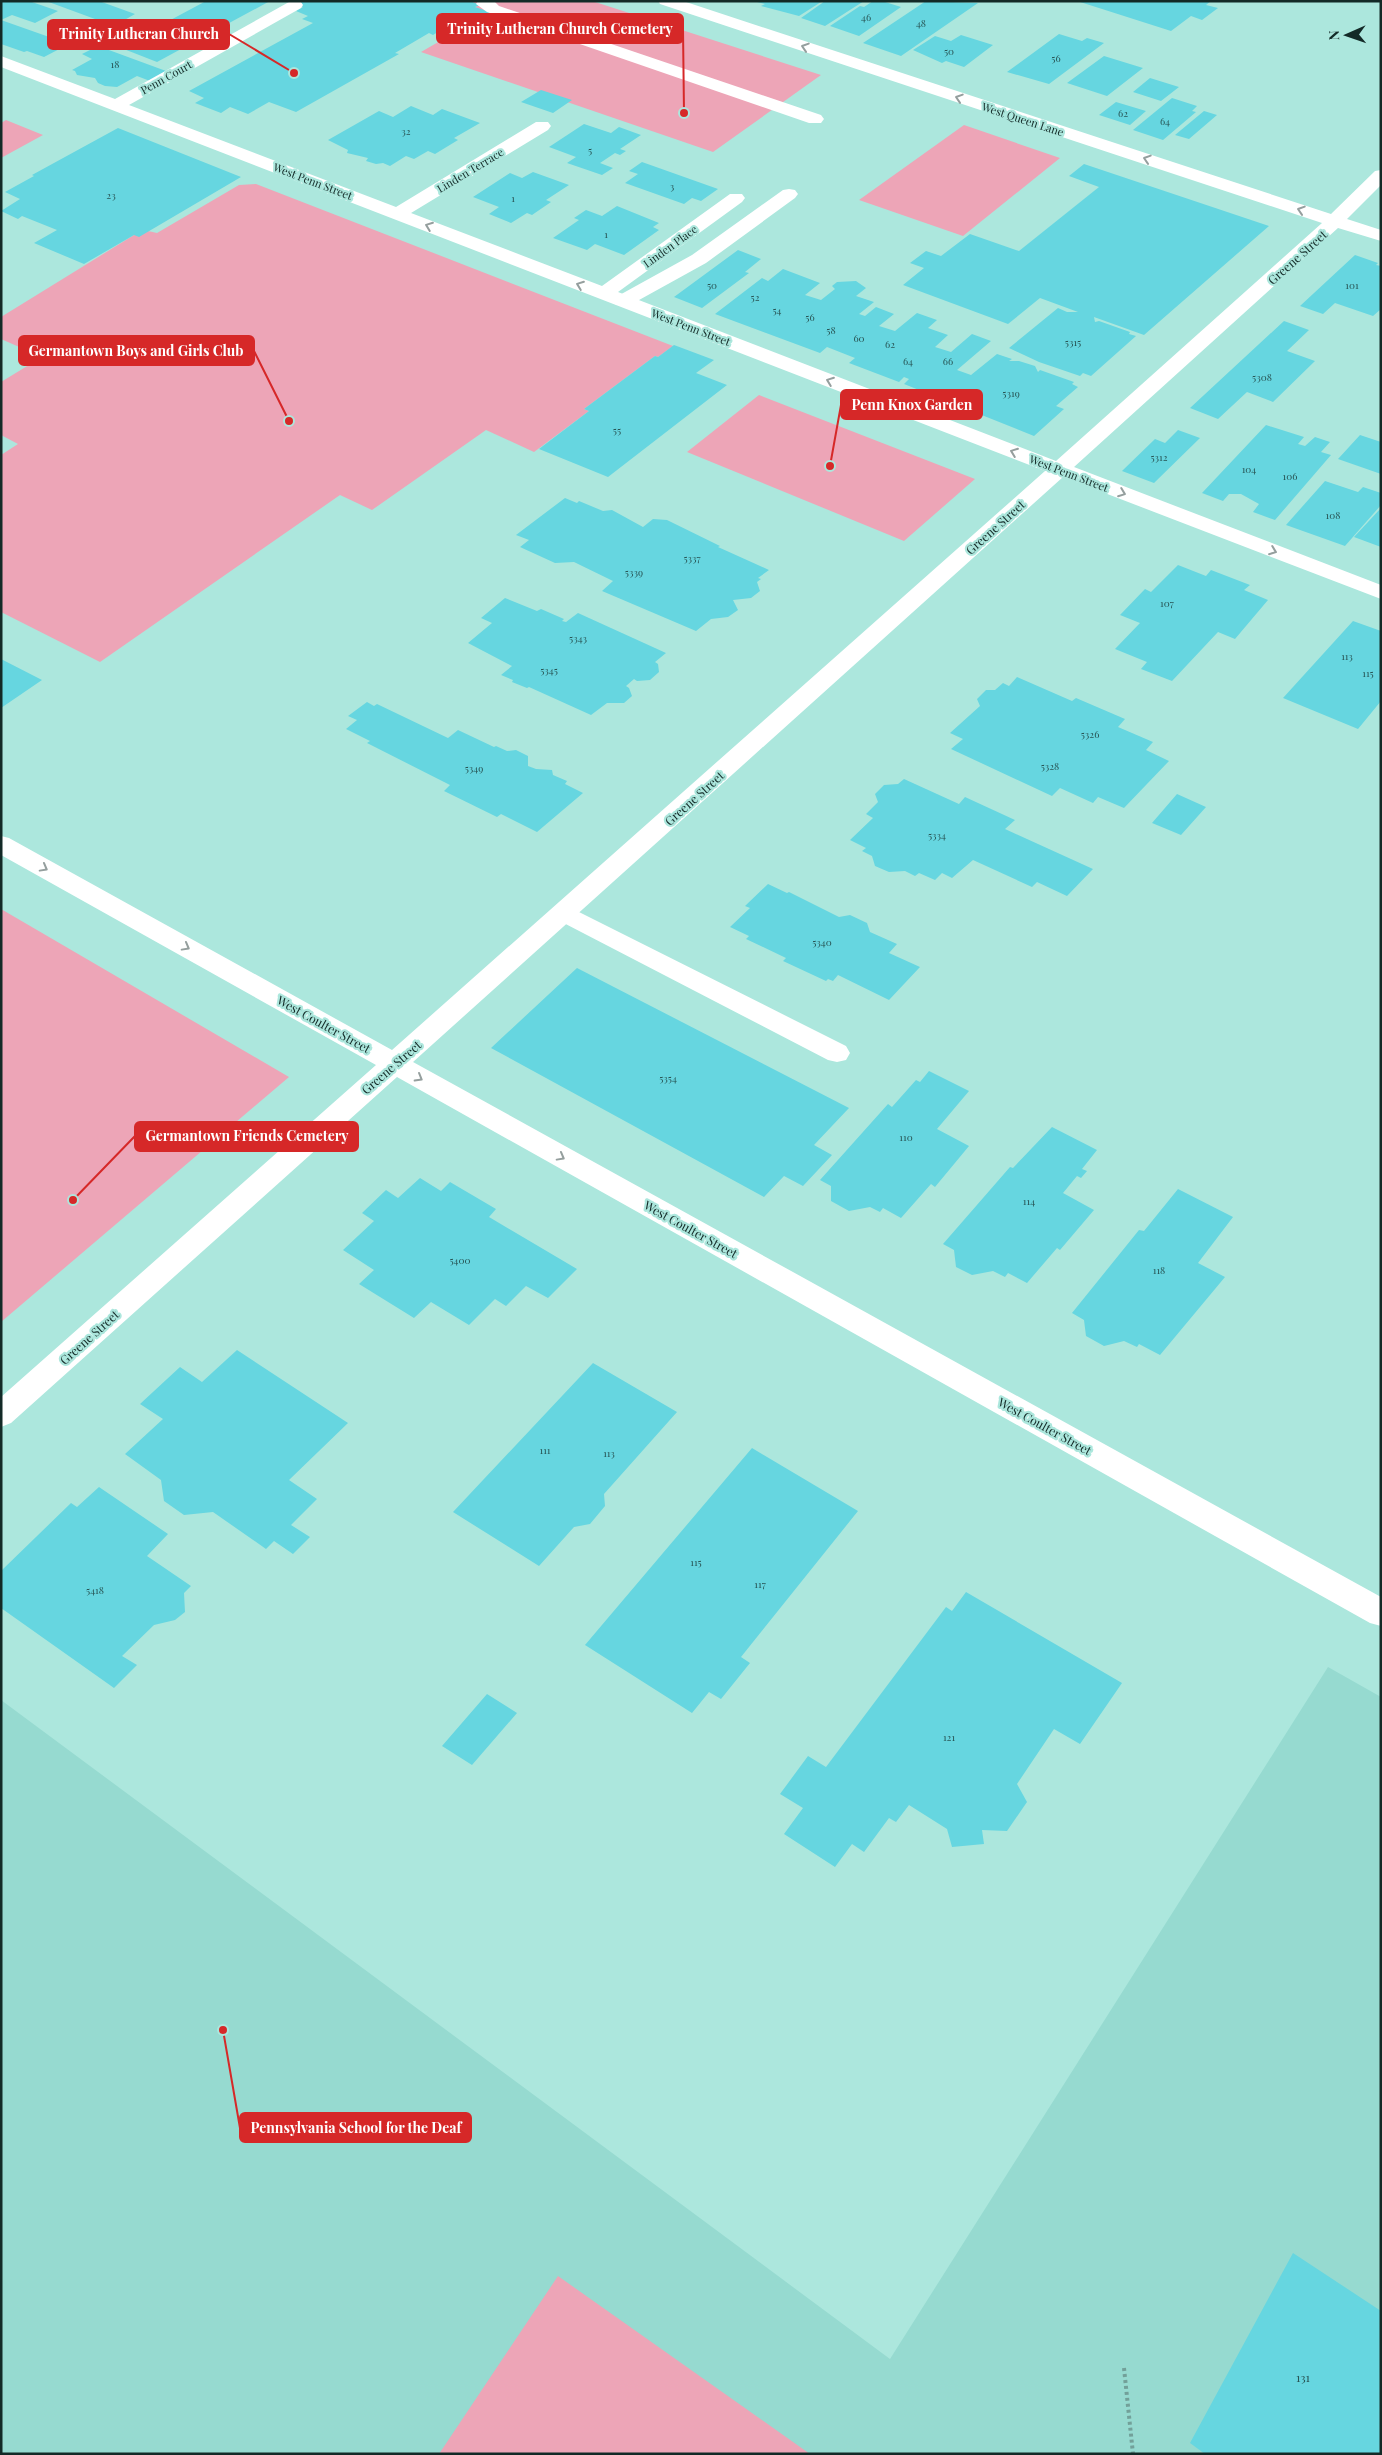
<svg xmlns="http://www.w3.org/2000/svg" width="1382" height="2455" font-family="'Playfair Display',serif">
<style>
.built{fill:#96dad0}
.green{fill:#eda5b7}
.building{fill:#66d6e0}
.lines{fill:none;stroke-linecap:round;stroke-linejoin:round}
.path{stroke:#72a099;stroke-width:4;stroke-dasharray:3 3;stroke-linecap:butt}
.lane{fill:#fff;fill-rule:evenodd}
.street{fill:#fff;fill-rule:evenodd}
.oneway{stroke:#959f9e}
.labels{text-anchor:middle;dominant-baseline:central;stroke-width:4.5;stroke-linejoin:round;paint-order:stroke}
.number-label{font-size:10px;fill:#285555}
.far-street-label{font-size:11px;fill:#132a27;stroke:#ace7dd}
.street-label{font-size:12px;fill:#132a27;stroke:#ace7dd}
.near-number-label{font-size:12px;fill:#285555}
.leader{fill:none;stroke:#d62828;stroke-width:2}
.callout-dot{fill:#d62828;stroke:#ace7dd;stroke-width:2}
.callout{fill:#d62828;stroke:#d62828;stroke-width:2}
.callout-label{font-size:14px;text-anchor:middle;font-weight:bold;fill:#fff}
</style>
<rect width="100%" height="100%" fill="#ace7dd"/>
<path class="built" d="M1328,1667L1381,1697V2454H1V1700L890,2359Z"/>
<path class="green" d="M470,1H592L821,75L713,152L421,52L466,26L469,27L492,14L475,7L479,5Z
M6,120L43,135L1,158V123Z
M964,125L1060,158L963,236L859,200Z
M256,184L673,346L658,357L655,356L584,409L589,411L534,452L486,430L372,510L340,495L100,662L1,612V455L18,444L1,435V382L42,357L1,339V317L134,235L148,231L157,233L239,185Z
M759,395L975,479L904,541L687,452Z
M1,909L289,1077L1,1322Z
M558,2276L810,2454H439Z"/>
<path class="building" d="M1,1H29L58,11L35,23L12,15L1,20Z
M46,1H99L135,14L114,26Z
M206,1H270L157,62L111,44L141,28L150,31Z
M303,1H470L480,5L475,7L493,13L469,27L456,22L453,24L456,25L450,28L446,27L433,35L429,33L395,53L399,54L296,112L269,102L248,114L230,107L221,113L195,103L204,98L189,91L313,23L302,19L308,16L296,11L303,7L297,4Z
M819,1L821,2L799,16L761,6L765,4L757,2Z
M825,1H864L825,26L801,18Z
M873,1H882L901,7L859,36L830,26L860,6L864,7Z
M926,1L978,3L901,56L863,43Z
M1077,1H1211L1206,5L1218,8L1202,20L1191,16L1171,31Z
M1,20L69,44L44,57L27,51L24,52L1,44Z
M1059,34L1082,41L1087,38L1104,43L1049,84L1007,72Z
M961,35L993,45L964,67L946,61L942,63L913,50L935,36L951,41Z
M98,46L166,71L150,81L137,76L117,87L105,86L98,83L95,78L77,75L75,71L72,70L92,59L82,54Z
M1104,56L1143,68L1107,96L1067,83Z
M1150,78L1179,87L1161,101L1133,92Z
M541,90L572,100L553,113L521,102Z
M1172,98L1197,106L1192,111L1196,112L1163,140L1133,130Z
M1116,102L1146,111L1130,125L1099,115Z
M411,106L433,115L442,109L480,123L454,138L458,140L435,154L428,151L414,159L406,156L390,166L383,163L376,164L366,161L368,158L347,153L348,150L328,140L379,111L393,117Z
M1204,111L1217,115L1189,139L1175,135Z
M584,124L611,133L619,127L641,135L620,149L626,151L620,155L615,153L600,163L613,168L602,175L567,163L576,157L549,147Z
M118,128L241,177L139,237L134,235L84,264L34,243L57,230L22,216L18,219L1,211L20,199L5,192L34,176L32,175Z
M642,162L718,189L701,201L692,198L684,204L625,183L638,174L629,171Z
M1084,164L1269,226L1144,335L1094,317L1095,322L1099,321L1130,332L1129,334L1136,336L1091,376L1083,373L1080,376L1039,362L1009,348L1058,308L1067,312H1078L1040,298L1008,324L903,285L924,268L910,263L926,251L941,256L970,234L1019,251L1099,187L1069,176Z
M533,172L569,185L546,200L551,202L532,215L527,213L511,223L489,214L499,207L473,197L510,173L522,178Z
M617,206L659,223L653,227L659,230L624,255L595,244L587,250L553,238L579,220L574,218L586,210L602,216Z
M738,250L761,259L745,272L749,273L702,308L674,297Z
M1355,255L1378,263L1376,265L1381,266V309L1373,316L1335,303L1323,314L1300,306Z
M783,269L820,283L805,295L821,300L835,289L832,286L837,282L856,281L866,288L856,296L874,302L859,314L865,316L876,307L894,314L879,326L895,331L917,313L937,320L928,328L948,335L935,347L951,352L972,334L991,341L957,370L971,375L997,354L1012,359L1009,361H1019L1035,366L1038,372L1040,370L1074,382L1072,384L1078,387L1056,406L1064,409L1034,436L904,384L909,379L904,377L899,382L849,363L855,358L827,347L820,353L715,314L762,278L768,281Z
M1284,321L1309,330L1287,351L1315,361L1273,402L1247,392L1218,419L1190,408Z
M674,345L714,360L696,373L727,385L608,477L539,449L589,411L584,409L655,356L658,357Z
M1266,425L1304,437L1298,444L1305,446L1315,437L1330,442L1321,452L1331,455L1275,520L1253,512L1259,504L1241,494H1229L1223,501L1202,493Z
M1178,430L1200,438L1154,483L1122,471L1155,439L1165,443Z
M1360,435L1381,442V474L1338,459Z
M1325,481L1358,492L1363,487L1381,493V505L1345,546L1286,525Z
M565,498L577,503L579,501L603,511L612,510L643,527L653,519L667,520L720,546L718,547L769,570L758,578L761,579L757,582L760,591L751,598L733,600L738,610L728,617L711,619L696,631L602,591L613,581L574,562L555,563L520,547L529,540L516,535Z
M1381,508V547L1354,537Z
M1178,565L1206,576L1211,570L1250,585L1244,590L1268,600L1235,639L1218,632L1172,681L1141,669L1147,662L1115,649L1140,623L1120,615L1145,589L1151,592Z
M505,598L537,611L541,609L564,619L562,621L566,622L578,613L666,653L655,662L658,664L659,672L650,680L637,681L634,679L626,686L629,688L632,696L624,703H607L591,715L529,687L527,688L512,682L513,680L501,675L512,666L468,643L492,623L481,618Z
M1353,621L1381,631V701L1358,729L1283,698Z
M1,659L42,680L1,708Z
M1017,677L1072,701L1076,698L1125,719L1118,727L1153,742L1146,750L1169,761L1124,808L1098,797L1093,803L1060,788L1052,796L951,749L963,739L950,733L980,706L977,699L986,690H995L1003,683L1009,686Z
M367,702L374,706L377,704L448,738L458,730L494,747L496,746L507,751L516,750L528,756V766L536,769L552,770L553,775L567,781L565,784L583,793L537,832L501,814L497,817L444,791L450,785L367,743L370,741L346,729L357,720L348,716Z
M904,779L959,804L965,797L1015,820L1005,829L1093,869L1067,896L1037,882L1032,887L973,860L952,878L942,873L935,880L919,873L915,876L905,871L889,872L875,866L872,856L862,851L866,848L850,840L873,818L866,814L878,802L875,794L884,785L898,784Z
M1177,794L1206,807L1181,835L1152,823Z
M768,884L787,893L789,892L839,917L850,915L867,923L870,932L897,944L889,953L920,967L889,1000L838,975L833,981L828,979L826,981L783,961L786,958L746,939L749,936L730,927L750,908L745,906Z
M577,968L849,1108L814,1145L832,1155L803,1186L784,1176L764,1197L491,1048Z
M929,1071L969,1091L937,1129L969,1146L935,1187L931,1184L901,1218L883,1208L880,1212L870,1207L849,1211L831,1201V1186L820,1180L888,1104L892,1107L916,1080L920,1082Z
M1052,1127L1097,1150L1082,1169L1087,1171L1081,1178L1077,1176L1063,1193L1094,1210L1060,1250L1057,1248L1027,1283L1008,1273L1005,1277L993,1271L972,1275L956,1267L954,1250L943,1244L1010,1167L1013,1168Z
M420,1178L441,1191L450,1182L496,1209L489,1217L577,1269L548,1298L526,1286L506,1306L495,1299L469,1325L431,1302L414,1318L359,1284L374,1270L343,1250L374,1221L362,1213L386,1190L398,1198Z
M1178,1189L1233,1217L1198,1263L1225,1277L1160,1355L1139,1344L1137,1347L1124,1341L1104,1346L1086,1336L1084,1320L1072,1313L1139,1230L1144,1231Z
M237,1350L348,1423L289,1480L317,1499L291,1525L310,1537L293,1554L274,1541L266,1549L213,1512L184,1515L164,1501L161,1480L125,1454L163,1419L140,1404L180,1367L202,1382Z
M593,1363L677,1412L604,1494L605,1506L590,1524L574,1527L539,1566L453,1512Z
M752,1448L858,1511L741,1657L750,1663L721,1699L709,1692L692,1713L585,1645Z
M99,1487L168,1534L147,1556L191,1586L184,1593L185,1612L175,1620L154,1625L122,1656L137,1665L114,1688L1,1608V1571L71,1503L77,1507Z
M966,1592L1122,1683L1080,1744L1054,1729L1017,1784L1027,1802L1007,1831L982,1830L984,1844L952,1847L947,1829L909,1805L896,1822L889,1818L864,1852L852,1844L835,1867L784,1834L803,1808L780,1794L808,1756L826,1767L946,1607L952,1611Z
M487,1694L517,1713L472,1765L442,1746Z
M1293,2253L1381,2311V2454H1205L1190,2443Z"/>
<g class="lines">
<path class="path" d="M1124,2368L1133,2454"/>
<path class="lane" d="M478,1H494L499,6L821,115L824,119L821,123H809L487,12L476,4Z
M789,189L795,190L798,194L795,198L706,263L630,305H616L614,301L616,297L692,255L783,190Z
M565,905L846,1046L850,1053L846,1060L837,1062L828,1060L556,919L553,913L556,907Z"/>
<path class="street" d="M658,1H683L1331,214L1375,171L1381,170V185L1347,219L1381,230V241L1338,228L1074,467L1381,585V599L1063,477L413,1062L1381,1597V1626L1370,1623L397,1077L11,1423L1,1427V1397L376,1065L1,855V836L9,838L392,1050L1045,471L1,67V56L115,99L289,2H301L303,5L301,8L129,105L396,207L536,122H548L551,126L548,130L411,213L602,286L730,194H742L745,198L742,202L618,292L1056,461L1322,223L660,4Z"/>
</g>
<defs><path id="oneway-chevron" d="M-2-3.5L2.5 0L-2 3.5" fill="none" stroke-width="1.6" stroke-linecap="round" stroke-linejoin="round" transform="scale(1.25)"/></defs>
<g class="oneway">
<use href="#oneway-chevron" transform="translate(805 47) rotate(-162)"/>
<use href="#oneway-chevron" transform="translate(959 98) rotate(-162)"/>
<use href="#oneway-chevron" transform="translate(1147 159) rotate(-162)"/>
<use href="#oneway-chevron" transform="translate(1301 210) rotate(-162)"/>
<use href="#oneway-chevron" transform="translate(429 226) rotate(-159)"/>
<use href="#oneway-chevron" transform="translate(580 285) rotate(-159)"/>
<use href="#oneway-chevron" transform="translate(830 381) rotate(-159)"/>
<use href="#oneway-chevron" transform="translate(1014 452) rotate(-159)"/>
<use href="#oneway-chevron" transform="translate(1122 493) rotate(21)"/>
<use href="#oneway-chevron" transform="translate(1273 551) rotate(21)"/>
<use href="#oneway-chevron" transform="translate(44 868) rotate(29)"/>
<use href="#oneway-chevron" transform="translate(186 947) rotate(29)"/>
<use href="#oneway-chevron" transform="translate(419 1078) rotate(30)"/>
<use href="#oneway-chevron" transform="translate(561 1157) rotate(29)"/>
</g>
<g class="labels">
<g class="number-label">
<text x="866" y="17">46</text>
<text x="921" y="23">48</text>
<text x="949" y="51">50</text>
<text x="1056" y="58">56</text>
<text x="115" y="64">18</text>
<text x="1123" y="113">62</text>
<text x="1165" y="121">64</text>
<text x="406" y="131">32</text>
<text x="590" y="150">5</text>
<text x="672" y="186">3</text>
<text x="111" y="195">23</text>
<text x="513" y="198">1</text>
<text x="606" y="234">1</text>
<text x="712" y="285">50</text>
<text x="1352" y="285">101</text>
<text x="755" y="297">52</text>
<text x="777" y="310">54</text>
<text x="810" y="317">56</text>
<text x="831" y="330">58</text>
<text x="859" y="338">60</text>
<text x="1073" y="342">5315</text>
<text x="890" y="344">62</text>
<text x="908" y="361">64</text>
<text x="948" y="361">66</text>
<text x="1262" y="377">5308</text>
<text x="1011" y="393">5319</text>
<text x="617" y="430">55</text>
<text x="1159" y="457">5312</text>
<text x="1249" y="469">104</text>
<text x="1290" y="476">106</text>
<text x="1333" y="515">108</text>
<text x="692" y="558">5337</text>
<text x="634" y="572">5339</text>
<text x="1167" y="603">107</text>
<text x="578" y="638">5343</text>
<text x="1347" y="656">113</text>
<text x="549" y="670">5345</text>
<text x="1368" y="673">115</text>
<text x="1090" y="734">5326</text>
<text x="1050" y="766">5328</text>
<text x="474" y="768">5349</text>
<text x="937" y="835">5334</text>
<text x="822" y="942">5340</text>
<text x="668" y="1078">5354</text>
<text x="906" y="1137">110</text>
<text x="1029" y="1201">114</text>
<text x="460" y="1260">5400</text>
<text x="1159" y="1270">118</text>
<text x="545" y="1450">111</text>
<text x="609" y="1453">113</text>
<text x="696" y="1562">115</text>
<text x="760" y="1584">117</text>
<text x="95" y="1590">5418</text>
<text x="949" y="1737">121</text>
</g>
<g class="far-street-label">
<text transform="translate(166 77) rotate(-29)">Penn Court</text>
<text transform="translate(1023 119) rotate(18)">West Queen Lane</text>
<text transform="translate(470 170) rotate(-31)">Linden Terrace</text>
<text transform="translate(313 181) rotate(21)">West Penn Street</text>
<text transform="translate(670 246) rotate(-36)">Linden Place</text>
<text transform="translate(691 327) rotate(21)">West Penn Street</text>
<text transform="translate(1069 473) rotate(21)">West Penn Street</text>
</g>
<g class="street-label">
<text transform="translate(1297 257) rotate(-42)">Greene Street</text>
<text transform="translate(995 527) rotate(-42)">Greene Street</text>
<text transform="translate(694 798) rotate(-42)">Greene Street</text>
<text transform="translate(324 1024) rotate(29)">West Coulter Street</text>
<text transform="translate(391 1067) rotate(-41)">Greene Street</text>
<text transform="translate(691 1229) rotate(29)">West Coulter Street</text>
<text transform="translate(89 1337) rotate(-42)">Greene Street</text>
<text transform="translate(1045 1426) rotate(29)">West Coulter Street</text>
</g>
<g class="near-number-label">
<text x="1303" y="2377">131</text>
</g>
</g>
<path class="leader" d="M684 113L683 29M294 73L229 34M289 421L254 351M830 466L841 405M73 1200L135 1136M223 2030L240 2128"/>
<g class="callout-dot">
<circle cx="684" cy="113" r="5"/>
<circle cx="294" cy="73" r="5"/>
<circle cx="289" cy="421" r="5"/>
<circle cx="830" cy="466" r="5"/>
<circle cx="73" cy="1200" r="5"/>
<circle cx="223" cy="2030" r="5"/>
</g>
<g class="callout">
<rect x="437" y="14" width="246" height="29" rx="5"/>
<rect x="48" y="20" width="181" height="29" rx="5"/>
<rect x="19" y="336" width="235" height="29" rx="5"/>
<rect x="841" y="390" width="141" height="29" rx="5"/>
<rect x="135" y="1122" width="223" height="29" rx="5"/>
<rect x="240" y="2113" width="231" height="29" rx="5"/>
</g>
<g class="callout-label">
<text x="560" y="34">Trinity Lutheran Church Cemetery</text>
<text x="139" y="39">Trinity Lutheran Church</text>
<text x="136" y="356">Germantown Boys and Girls Club</text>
<text x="912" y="410">Penn Knox Garden</text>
<text x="247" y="1141">Germantown Friends Cemetery</text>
<text x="356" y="2133">Pennsylvania School for the Deaf</text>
</g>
<rect width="1382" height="2455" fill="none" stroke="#132a27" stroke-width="5"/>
<g transform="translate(1347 35) rotate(268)" stroke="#ace7dd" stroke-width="4" paint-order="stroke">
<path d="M0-4L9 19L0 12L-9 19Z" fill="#132a27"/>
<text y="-8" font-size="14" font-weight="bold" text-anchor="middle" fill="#132a27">N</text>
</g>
</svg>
